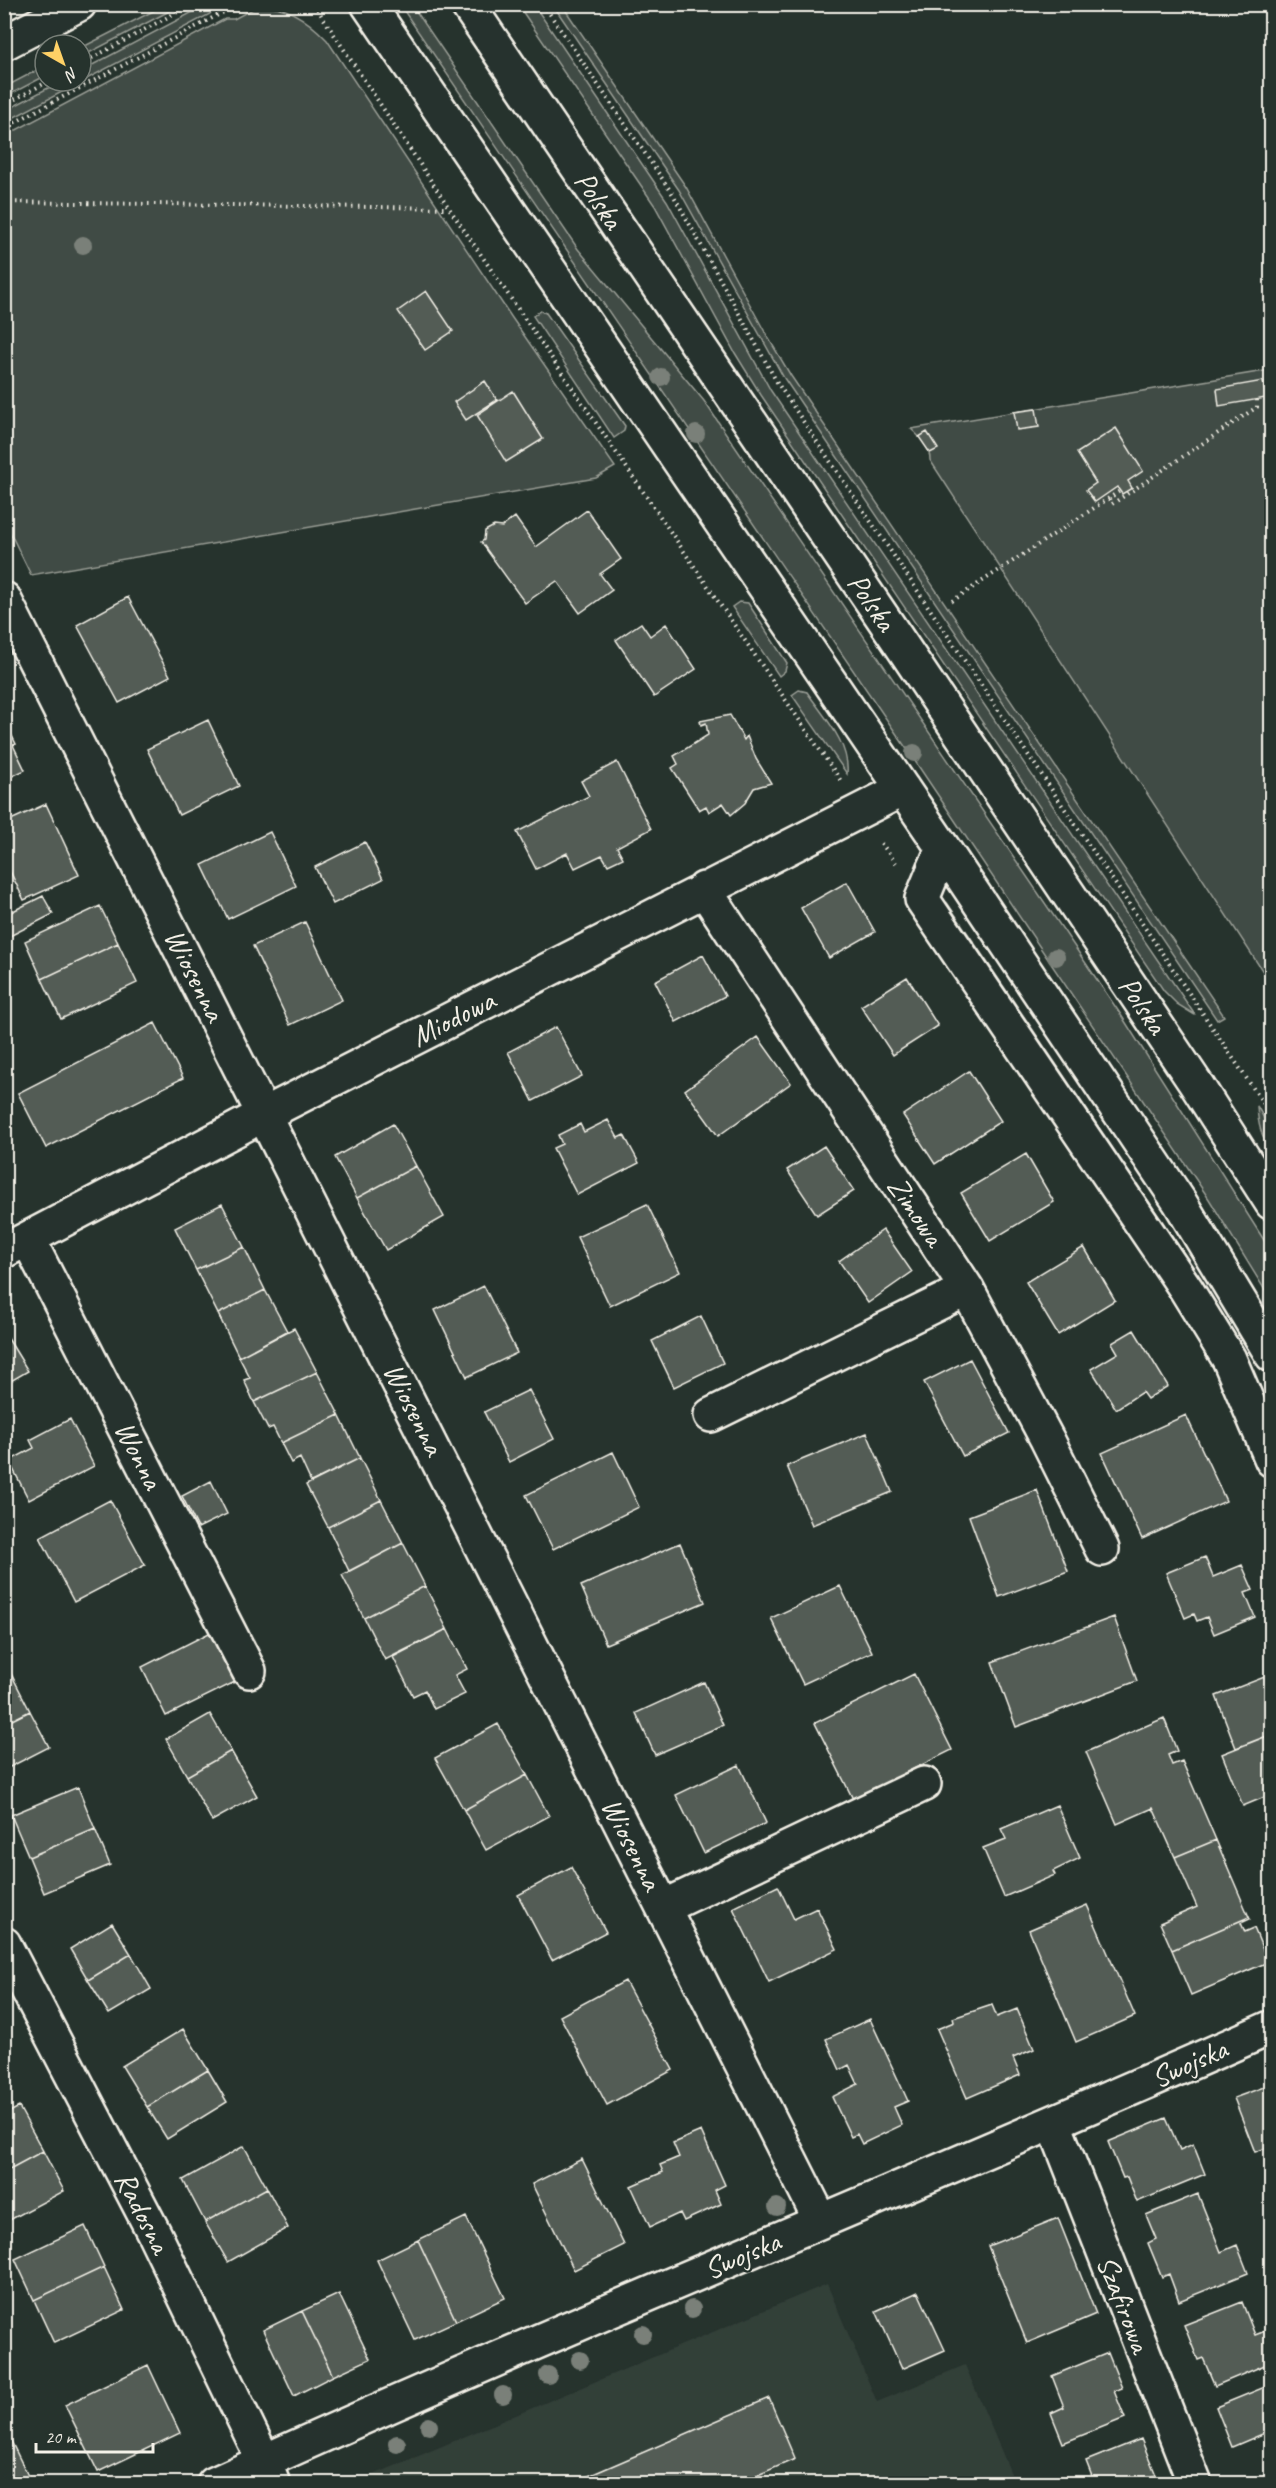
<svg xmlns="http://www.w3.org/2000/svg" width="1276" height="2488" font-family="Caveat,sans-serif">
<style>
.built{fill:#333f39}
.green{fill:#414b45;stroke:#9a9e96;stroke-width:1.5}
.building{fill:#525c55;stroke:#f4f1e8;stroke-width:1.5}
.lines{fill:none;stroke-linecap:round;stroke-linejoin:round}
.minor-casing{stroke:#f4f1e8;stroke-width:38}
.major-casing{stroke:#f4f1e8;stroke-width:38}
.path{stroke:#f4f1e8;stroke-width:4;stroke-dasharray:1.5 4.5;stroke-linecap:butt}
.minor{stroke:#26332d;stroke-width:33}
.major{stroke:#26332d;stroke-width:33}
.tree{fill:#7a8079}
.labels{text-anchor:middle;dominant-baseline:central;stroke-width:4.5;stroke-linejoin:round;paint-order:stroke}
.street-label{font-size:30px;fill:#f4f1e8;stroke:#26332d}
</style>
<rect width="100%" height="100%" fill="#26332d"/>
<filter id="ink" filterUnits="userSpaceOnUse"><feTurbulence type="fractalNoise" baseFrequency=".0167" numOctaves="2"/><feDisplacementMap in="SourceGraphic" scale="12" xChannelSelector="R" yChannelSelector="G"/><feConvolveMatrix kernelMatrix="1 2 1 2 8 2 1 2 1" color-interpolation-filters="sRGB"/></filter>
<g filter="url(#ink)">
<path class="built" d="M827,2284L877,2402L965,2365L1015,2483L352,2484Z"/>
<path class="green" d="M165,5H181L81,57V48Z
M206,5H215L210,14L5,122V111L61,81H81V71Z
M260,5C286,5 309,21 327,40L512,318L615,467L596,478L31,575L5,522V136L225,19H234Z
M400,5H412L578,249L704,401L1121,1015L1269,1248L1272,1252L1271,1300L1209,1199L919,767Z
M518,5H534L667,201L771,391L1195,1015L1177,1004L1164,991L761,395L735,353L655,206Z
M553,5H562L686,187L766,334L791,376L1224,1016L1217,1020L784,378L679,190Z
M45,66V76L5,97V87Z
M540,311L546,313L625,426L624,431L614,438L533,316Z
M1271,370V984L930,460C930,447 920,437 911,429Z
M739,602L748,603L787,663L785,671L779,676L732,607Z
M799,690L807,692C824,717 850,743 847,774L792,695Z
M948,904L1202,1280L1246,1353L1271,1414V1433L949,918Z
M1257,1106L1271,1130V1151C1261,1135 1258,1125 1257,1106Z"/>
<path class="building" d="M426,291L453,331L425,350L398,311Z
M485,381L497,400L466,420L454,402Z
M1263,381L1266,398L1219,406L1217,389Z
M513,391L543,439L506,462L477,415Z
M1036,409L1039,427L1017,430L1014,412Z
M1116,428L1143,471L1128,481L1132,488L1122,494L1117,487L1095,502L1086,490L1096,483L1077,453Z
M927,432L938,449L930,453L919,437Z
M587,510L621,559L600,574L612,590L580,613L557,581L525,603L481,542L484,540L485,531L494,526L502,527L515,517L536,547Z
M128,597L170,676L119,703L77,625Z
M641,623L650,636L666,624L696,669L654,697L616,640Z
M730,715L744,740L747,736L756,759L771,783L754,788L745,803L731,815L723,803L709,812L706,806L699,810L672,768L678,764L674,756L708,735L706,723L701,725L700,721Z
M208,720L239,786L179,815L147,749Z
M4,729L9,730L16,744L13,745L25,770L4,780Z
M617,762L651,829L617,847L623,858L608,865L602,855L575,868L567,853L536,869L517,832L589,796L581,781Z
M46,804L79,875L24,900L4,859V823Z
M270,832L296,886L228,919L202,865Z
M365,842L383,879L333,904L315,867Z
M847,882L875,932L829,958L801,908Z
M43,896L53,914L4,939V918L11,912Z
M100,906L118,943L42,979L25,941Z
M305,922L342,1000L290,1025L253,946Z
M118,943L137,983L61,1019L42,979Z
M703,955L725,996L676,1022L655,981Z
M907,977L938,1026L893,1055L861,1006Z
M155,1023L183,1078L46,1148L18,1093Z
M556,1027L582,1076L533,1101L508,1052Z
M758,1037L791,1083L718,1136L685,1090Z
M969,1071L1001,1121L935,1164L903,1115Z
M608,1120L618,1138L624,1135L639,1163L577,1195L553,1148L562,1144L558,1135L580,1124L584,1132Z
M393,1124L416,1166L357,1198L335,1157Z
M824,1146L854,1191L817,1215L787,1170Z
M1026,1154L1054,1202L990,1241L961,1193Z
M416,1166L444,1217L386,1250L357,1198Z
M222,1204L244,1247L196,1270L175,1228Z
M647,1204L680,1272L610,1306L577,1237Z
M883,1230L912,1272L868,1303L839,1261Z
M244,1247L265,1290L218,1314L196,1270Z
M1084,1247L1115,1300L1058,1335L1026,1282Z
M484,1286L517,1353L467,1377L435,1310Z
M265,1290L287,1331L239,1357L218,1314Z
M701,1316L723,1363L674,1387L652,1341Z
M294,1328L317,1372L254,1402L244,1380L250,1378L239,1357Z
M1134,1330L1168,1386L1147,1399L1142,1392L1116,1409L1091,1369L1118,1353L1112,1343Z
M4,1332L28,1371L4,1385Z
M970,1359L1009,1433L963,1456L924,1382Z
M317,1372L339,1415L281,1443L273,1427L268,1429L254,1402Z
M529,1390L554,1439L509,1462L484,1412Z
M339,1415L360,1458L311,1482L300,1458L291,1463L281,1443Z
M1186,1415L1226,1501L1142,1539L1102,1453Z
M70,1419L94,1466L29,1500L9,1461L34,1448L30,1440Z
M867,1433L892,1492L812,1525L787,1466Z
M613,1452L639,1507L553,1549L526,1495Z
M360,1458L381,1500L328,1527L306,1485Z
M211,1481L227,1514L198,1528L182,1496Z
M1037,1490L1068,1571L999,1597L969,1516Z
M110,1500L145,1565L74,1602L40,1537Z
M381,1500L403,1543L349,1571L328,1527Z
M403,1543L425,1586L364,1618L342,1575Z
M680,1543L705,1602L606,1644L581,1586Z
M1205,1557L1213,1577L1242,1565L1253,1590L1245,1593L1255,1617L1214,1634L1207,1617L1197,1621L1194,1614L1185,1618L1166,1573Z
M425,1586L447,1629L385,1660L364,1618Z
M840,1586L872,1652L803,1684L771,1618Z
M1114,1617L1137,1681L1016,1727L992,1662Z
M447,1629L467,1669L455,1675L465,1694L434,1709L425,1690L413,1696L393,1657Z
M211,1632L235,1682L166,1716L142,1667Z
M5,1662L30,1711L4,1724V1662Z
M914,1674L952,1750L853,1799L815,1723Z
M1272,1674V1734L1236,1748L1216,1696Z
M704,1682L723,1725L655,1755L636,1713Z
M30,1711L49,1747L4,1770V1724Z
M210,1714L231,1751L187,1776L166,1739Z
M1164,1718L1177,1751L1168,1755L1172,1765L1182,1761L1216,1840L1175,1857L1153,1808L1117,1824L1086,1752Z
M498,1724L527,1775L464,1810L435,1758Z
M1272,1734V1794L1243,1806L1222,1754Z
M231,1751L257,1796L212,1821L187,1776Z
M739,1765L766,1823L704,1853L676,1795Z
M527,1775L549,1816L486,1850L464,1810Z
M78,1787L95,1829L29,1857L11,1815Z
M1057,1805L1080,1858L1053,1871L1055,1875L1004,1897L983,1848L1006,1839L1001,1829Z
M95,1829L110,1865L44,1893L29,1857Z
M1216,1840L1249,1917L1172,1950L1160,1923L1197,1907L1175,1857Z
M571,1867L606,1932L552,1960L518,1895Z
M778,1886L794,1919L817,1908L837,1949L769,1982L733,1908Z
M1087,1905L1135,2016L1076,2042L1029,1930Z
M1249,1917L1250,1919L1241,1923L1245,1932L1254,1928L1268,1962L1191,1995L1172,1950Z
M112,1923L131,1954L88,1980L70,1949Z
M131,1954L151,1989L109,2014L88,1980Z
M625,1981L673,2070L607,2105L560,2016Z
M992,2005L997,2017L1017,2009L1034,2049L1013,2058L1020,2075L967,2098L937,2029L954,2022L953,2018Z
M870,2019L908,2101L894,2107L902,2125L862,2144L857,2134L851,2137L832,2097L858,2084L849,2065L840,2070L826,2039Z
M183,2029L208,2070L147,2107L122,2066Z
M208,2070L227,2102L167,2139L147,2107Z
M1272,2084V2146L1255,2152L1234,2098Z
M19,2107L43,2151L4,2172V2115Z
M1166,2118L1180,2150L1193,2144L1205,2174L1137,2202L1127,2177L1123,2178L1108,2142Z
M701,2131L725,2185L715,2190L721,2204L684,2221L680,2213L650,2227L631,2186L663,2172L660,2165L679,2157L673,2143Z
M244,2146L267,2188L205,2222L183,2180Z
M43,2151L64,2191L4,2223V2172Z
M582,2159L624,2245L574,2270L532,2184Z
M267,2188L288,2228L228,2262L205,2222Z
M1198,2194L1221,2252L1237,2245L1248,2273L1179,2301L1169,2274L1162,2277L1148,2243L1156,2239L1146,2215Z
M466,2217L505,2298L456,2321L418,2240Z
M1058,2218L1096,2314L1027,2343L988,2246Z
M85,2226L104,2267L34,2300L15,2259Z
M418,2240L456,2321L415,2340L377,2260Z
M104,2267L124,2310L54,2343L34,2300Z
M918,2292L945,2350L902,2369L876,2311Z
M339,2294L370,2359L333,2376L302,2311Z
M1242,2302L1255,2335L1268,2330L1272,2339V2362L1215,2386L1203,2358L1198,2360L1184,2325Z
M302,2311L333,2376L294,2396L263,2330Z
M1108,2353L1122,2388L1114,2391L1125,2418L1063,2443L1051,2413L1064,2407L1052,2376Z
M148,2365L180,2433L98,2472L65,2405Z
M1272,2384V2430L1232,2447L1216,2407Z
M769,2398L795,2459L737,2484H570Z
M9,2437L32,2484H4V2439Z
M1141,2439L1156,2475L1148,2478L1151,2484H1095L1086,2461Z"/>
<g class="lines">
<defs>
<path id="minor" d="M368,4L943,848L1179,1201L1272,1355
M467,4L900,643L1196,1084L1272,1203
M4,599L821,2221
M943,848L922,899L1186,1289L1229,1359L1272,1460
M704,889L967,1289L1047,1439L1102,1549
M28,1239L249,1671
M4,1251L265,1114L903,789
M711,1415L967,1289
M664,1907L924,1784
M4,1944L154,2233L264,2461L273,2484
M1054,2124L1195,2484
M214,2484C564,2325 921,2183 1272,2027"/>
<path id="major" d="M4,43L79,4"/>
</defs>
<use href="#minor" class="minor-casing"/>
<use href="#major" class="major-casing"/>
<path class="path" d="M314,4L449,208L841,781
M543,4L674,196L778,384L1272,1116
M81,64L192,4
M4,105L49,81
M4,128L239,4
M4,202L448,208
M1109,499L1112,504L1257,407V400
M952,601L1120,491
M881,843L896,863"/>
<use href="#minor" class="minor"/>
<use href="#major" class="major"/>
</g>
<g class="tree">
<circle cx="83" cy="245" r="9"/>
<circle cx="661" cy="377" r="9"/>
<circle cx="696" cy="434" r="9"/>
<circle cx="914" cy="753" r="9"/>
<circle cx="1056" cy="957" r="9"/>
<circle cx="777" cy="2207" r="9"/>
<circle cx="692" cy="2309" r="9"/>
<circle cx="643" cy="2334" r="9"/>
<circle cx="580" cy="2360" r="9"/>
<circle cx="548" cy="2375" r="9"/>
<circle cx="503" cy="2395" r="9"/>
<circle cx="429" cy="2426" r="9"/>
<circle cx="397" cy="2444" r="9"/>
</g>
</g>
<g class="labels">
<g class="street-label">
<text transform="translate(599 200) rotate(56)">Polska</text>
<text transform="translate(872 602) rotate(56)">Polska</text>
<text transform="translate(195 975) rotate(63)">Wiosenna</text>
<text transform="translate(1143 1005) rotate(56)">Polska</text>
<text transform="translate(453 1018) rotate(-27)">Miodowa</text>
<text transform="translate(916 1211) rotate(56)">Zimowa</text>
<text transform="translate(414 1409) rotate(63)">Wiosenna</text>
<text transform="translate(139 1455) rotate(63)">Wonna</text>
<text transform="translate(632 1844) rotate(63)">Wiosenna</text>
<text transform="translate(1189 2063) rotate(-24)">Swojska</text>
<text transform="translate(143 2212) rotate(63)">Radosna</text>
<text transform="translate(742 2255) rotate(-23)">Swojska</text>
<text transform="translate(1124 2304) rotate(69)">Szafirowa</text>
</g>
</g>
<rect width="1276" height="2488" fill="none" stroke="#26332d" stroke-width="24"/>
<rect x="12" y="12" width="1252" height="2464" fill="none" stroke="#f4f1e8" stroke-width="2" filter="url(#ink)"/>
<g transform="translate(63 63) rotate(140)"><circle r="28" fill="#26332d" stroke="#787f78" stroke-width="1.5"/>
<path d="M0-4.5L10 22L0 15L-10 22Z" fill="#ffd166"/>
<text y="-9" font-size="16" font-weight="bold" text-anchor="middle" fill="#f4f1e8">N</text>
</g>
<path d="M36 2443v9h117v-9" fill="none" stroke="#f4f1e8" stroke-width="3"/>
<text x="45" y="2443" font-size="18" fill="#f4f1e8" stroke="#26332d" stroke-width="4.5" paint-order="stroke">20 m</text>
</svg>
